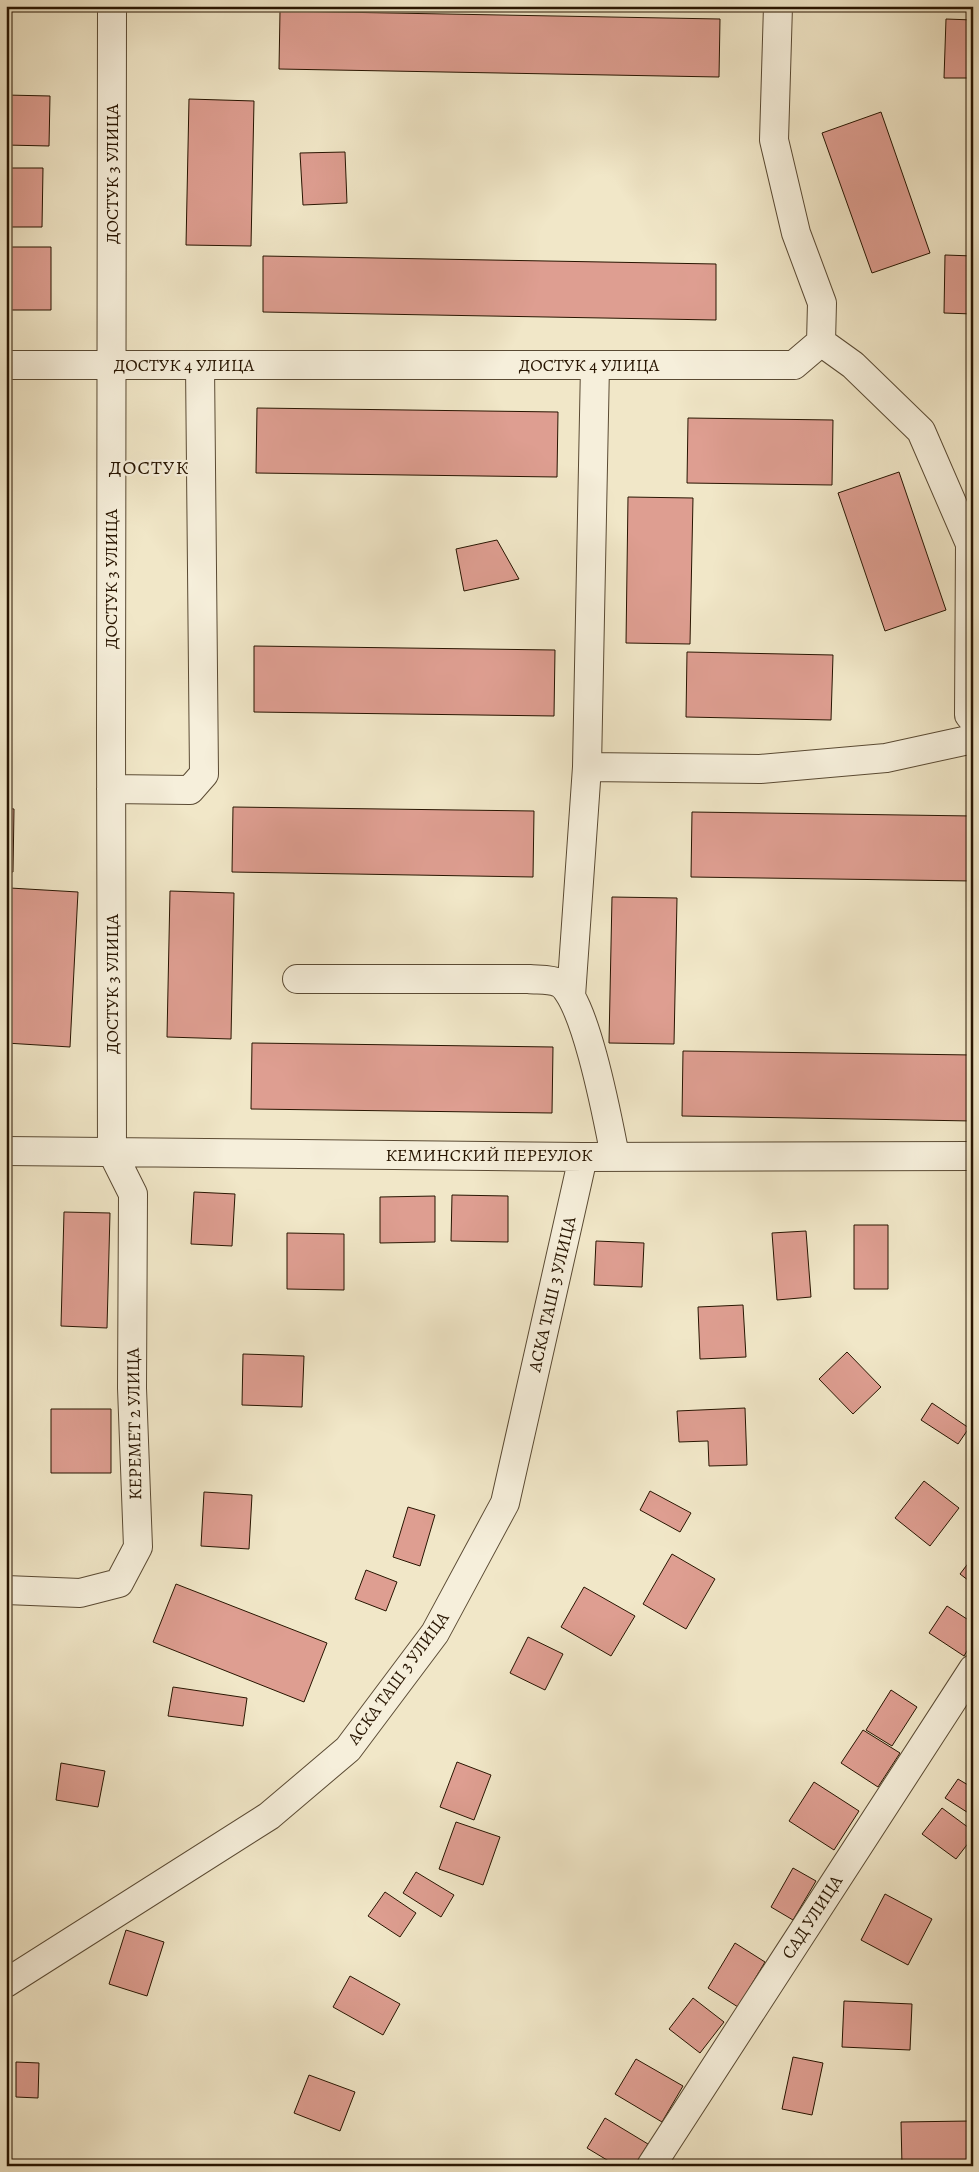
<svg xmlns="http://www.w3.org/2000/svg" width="979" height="2172" font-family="Alegreya,serif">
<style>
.building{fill:#de9e91;stroke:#281501}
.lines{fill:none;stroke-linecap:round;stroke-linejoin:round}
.minor-casing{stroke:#5a4a33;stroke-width:30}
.minor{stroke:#f6efdb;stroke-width:28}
.labels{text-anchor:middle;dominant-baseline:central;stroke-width:4.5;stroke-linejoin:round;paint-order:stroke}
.street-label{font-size:18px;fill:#281501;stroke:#f6efdb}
.quarter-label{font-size:20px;letter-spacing:1px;fill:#281501;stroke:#f6efdb}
</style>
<rect width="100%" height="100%" fill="#f1e7c8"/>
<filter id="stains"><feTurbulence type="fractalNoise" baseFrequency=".004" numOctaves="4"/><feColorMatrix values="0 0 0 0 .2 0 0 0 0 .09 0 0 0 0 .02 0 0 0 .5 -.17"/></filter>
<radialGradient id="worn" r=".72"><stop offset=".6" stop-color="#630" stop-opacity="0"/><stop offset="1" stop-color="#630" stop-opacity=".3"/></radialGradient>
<path class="building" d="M280,11L720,19L719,77L279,69Z
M946,19L973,20V78H944Z
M6,95L50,96L49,146L6,145Z
M189,99L254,101L251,246L186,245Z
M881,112L930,253L872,273L822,133Z
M345,152L347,203L303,205L300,153Z
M6,168H43L42,227H6Z
M6,247H51V310H6Z
M945,255L973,256V314L944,313Z
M263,256L716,264V320L263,312Z
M257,408L558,412L557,477L256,473Z
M688,418L833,420L832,485L687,483Z
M899,472L946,610L885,631L838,493Z
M628,497L693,498L690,644L626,643Z
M497,540L519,579L464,591L456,549Z
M254,646L555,650L554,716L254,712Z
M687,652L833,655L831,720L686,717Z
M233,807L534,811L533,877L232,872Z
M6,808L14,809L13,872H6Z
M692,812L973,816V881L691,877Z
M10,888L78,892L70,1047L6,1043V956Z
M170,891L234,893L231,1039L167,1037Z
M612,897L677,898L674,1044L609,1043Z
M252,1043L553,1047L552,1113L251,1109Z
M683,1051L973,1055V1121L682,1116Z
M194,1192L235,1194L232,1246L191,1244Z
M452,1195L508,1196V1242L451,1241Z
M435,1196V1242L380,1243V1197Z
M64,1212L110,1213L107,1328L61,1326Z
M854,1225H888V1289H854Z
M806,1231L811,1297L777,1300L772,1233Z
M287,1233L344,1234V1290L287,1289Z
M596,1241L644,1243L642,1287L594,1285Z
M743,1305L746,1357L700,1359L698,1307Z
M847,1352L881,1387L853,1414L819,1379Z
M243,1354L304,1356L302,1407L242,1405Z
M932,1403L969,1428L958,1444L921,1420Z
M745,1408L747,1465L709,1466L708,1441L679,1442L677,1411Z
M51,1409H111V1473H51Z
M924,1481L959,1508L930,1546L895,1518Z
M650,1491L691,1513L680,1532L640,1510Z
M204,1492L252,1495L249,1549L201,1546Z
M408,1507L435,1515L420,1566L393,1557Z
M672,1554L715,1579L686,1629L643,1604Z
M973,1557V1584L960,1574Z
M366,1570L397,1582L386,1611L355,1599Z
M176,1584L327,1643L304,1702L153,1642Z
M584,1587L635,1616L611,1656L561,1627Z
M947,1606L973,1623V1641L964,1656L929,1633Z
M528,1637L563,1654L545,1690L510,1673Z
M173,1687L247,1698L243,1726L168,1716Z
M891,1690L917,1707L892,1746L866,1730Z
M863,1730L900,1753L878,1787L841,1763Z
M457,1762L491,1775L474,1820L440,1807Z
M61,1763L105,1771L98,1807L56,1800Z
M958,1779L973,1788V1816L945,1798Z
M814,1782L859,1811L834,1850L789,1821Z
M942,1808L973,1831V1837L956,1859L922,1834Z
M456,1822L500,1837L483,1885L439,1869Z
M793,1868L816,1881L793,1920L771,1907Z
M416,1872L454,1895L441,1917L403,1893Z
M385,1892L416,1913L400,1937L368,1916Z
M885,1894L932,1919L908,1965L861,1940Z
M126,1930L164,1942L147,1996L109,1984Z
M735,1943L765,1962L738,2007L708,1988Z
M350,1976L400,2004L383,2035L333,2007Z
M693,1998L724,2022L700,2053L669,2029Z
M844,2001L912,2004L910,2050L842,2047Z
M793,2057L823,2063L812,2115L782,2109Z
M636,2059L683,2086L662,2122L615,2094Z
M16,2062L39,2063L38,2098L16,2097Z
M309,2075L355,2092L340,2131L294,2113Z
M605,2118L648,2144L635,2166H617L587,2148Z
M970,2121L971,2166H902L901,2122Z
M24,2163H75V2166H24Z"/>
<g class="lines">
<defs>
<path id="minor" d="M821,342L853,365L921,431L970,544L969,715L973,720
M6,365H794L821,342L822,303L796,233L774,140L778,6
M587,767L595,365
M111,789L190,790L204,774L200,365
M297,979H529C537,980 551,979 559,983C585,995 609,1126 615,1156
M571,996L587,767L760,769L886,758L973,739
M6,1151L583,1157L973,1156
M6,1590L80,1593L119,1583L138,1547L132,1388L133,1194L112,1152L111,738L112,6
M6,1983L269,1816L348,1749L435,1633L505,1503L583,1157
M651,2166L973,1669"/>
</defs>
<use href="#minor" class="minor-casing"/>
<use href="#minor" class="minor"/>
</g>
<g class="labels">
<g class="street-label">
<text transform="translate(112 174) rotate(-90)">ДОСТУК 3 УЛИЦА</text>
<text x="184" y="365">ДОСТУК 4 УЛИЦА</text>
<text x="589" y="365">ДОСТУК 4 УЛИЦА</text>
<text transform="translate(111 579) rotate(-90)">ДОСТУК 3 УЛИЦА</text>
<text transform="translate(112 984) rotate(-90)">ДОСТУК 3 УЛИЦА</text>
<text x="489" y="1155">КЕМИНСКИЙ ПЕРЕУЛОК</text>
<text transform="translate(552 1294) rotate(-77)">АСКА ТАШ 3 УЛИЦА</text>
<text transform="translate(134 1424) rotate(-91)">КЕРЕМЕТ 2 УЛИЦА</text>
<text transform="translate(398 1678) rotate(-54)">АСКА ТАШ 3 УЛИЦА</text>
<text transform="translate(812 1917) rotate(-57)">САД УЛИЦА</text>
</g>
<g class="quarter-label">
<text x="149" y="467">ДОСТУК</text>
</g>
</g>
<rect width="979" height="2172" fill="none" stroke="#f1e7c8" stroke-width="25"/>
<rect x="8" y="8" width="964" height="2157" fill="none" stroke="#281501" stroke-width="2.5"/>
<rect x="12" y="12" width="954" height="2147" fill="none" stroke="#281501"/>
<rect width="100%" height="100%" filter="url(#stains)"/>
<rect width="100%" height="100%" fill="url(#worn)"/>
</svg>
